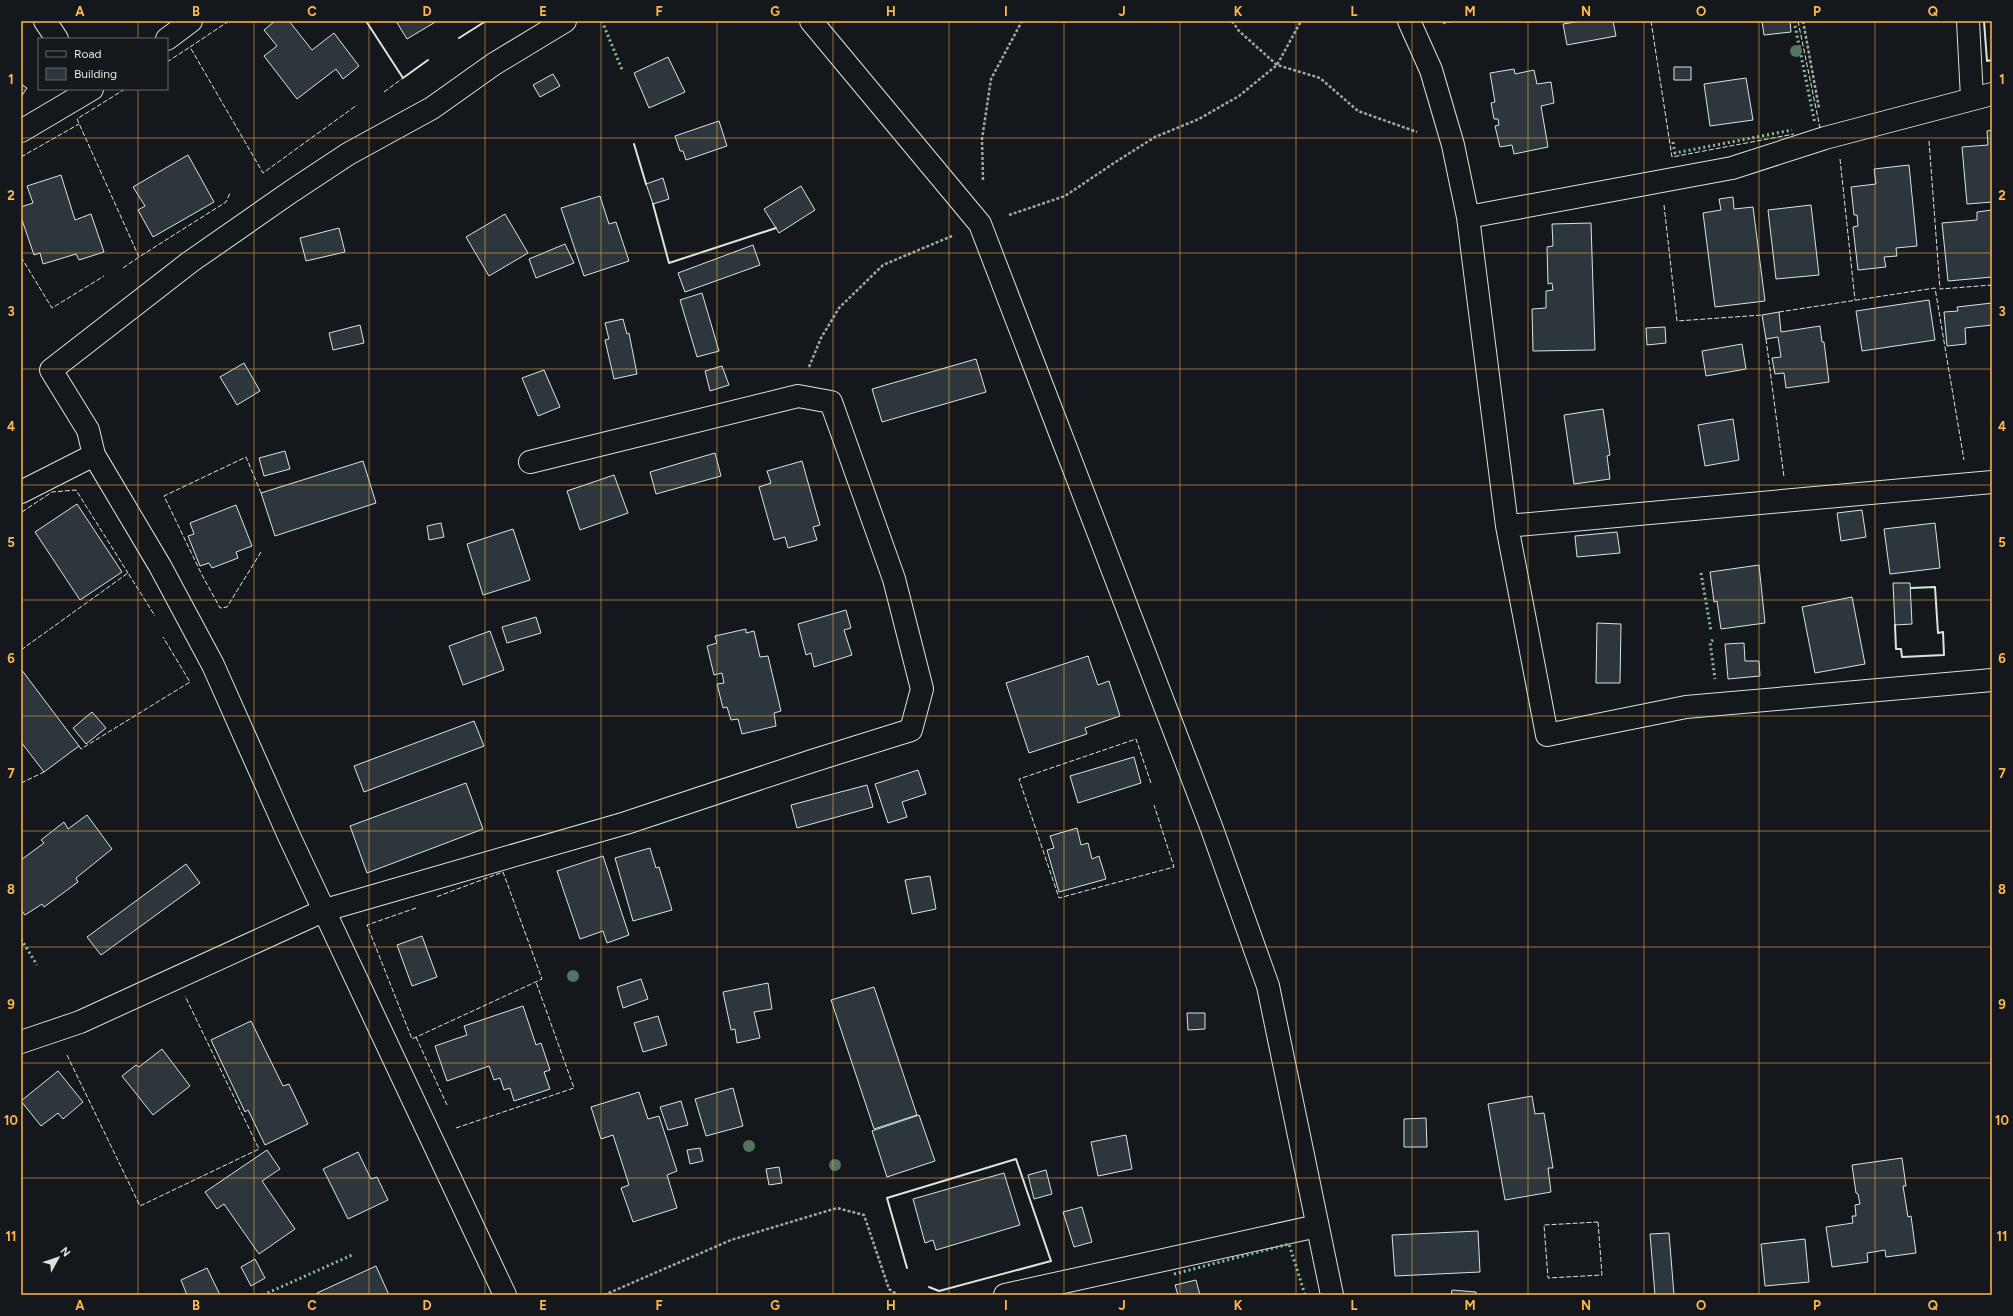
<svg xmlns="http://www.w3.org/2000/svg" width="2013" height="1316" font-family="Figtree,sans-serif">
<style>
.building{fill:#2c363c;stroke:#d8e6dc}
.lines{fill:none;stroke-linecap:round;stroke-linejoin:round}
.minor-casing{stroke:#d8e6dc;stroke-width:24}
.path{stroke:#9da8a2;stroke-width:2.5;stroke-dasharray:3 2;stroke-linecap:butt}
.minor{stroke:#14181c;stroke-width:22}
.hedge{stroke:#8ac095;stroke-width:3;stroke-dasharray:2 3;stroke-linecap:butt}
.fence{stroke:#d8e6dc;stroke-width:1;stroke-dasharray:5 2;stroke-linecap:butt}
.wall{stroke:#d8e6dc;stroke-width:2}
.tree{fill:#55745f}
.grid{fill:none;stroke:#ffb74d;stroke-width:1;stroke-opacity:0.55}
.neatline{fill:none;stroke:#ffb74d;stroke-width:1.5}
.grid-label{font-size:13px;text-anchor:middle;font-weight:bold;fill:#ffb74d}
</style>
<rect width="100%" height="100%" fill="#14181c"/>
<path class="building" d="M275,21H289L312,50L334,33L359,66L343,79L336,69L297,99L264,56L277,46L264,30Z
M396,21H437L407,39Z
M1582,21H1613L1616,36L1567,45L1563,24Z
M1762,21H1790L1791,32L1764,35Z
M668,57L685,92L649,108L634,73Z
M1674,67H1691V80H1674Z
M1514,69L1515,74L1534,70L1537,84L1551,82L1554,103L1541,106L1548,147L1514,154L1512,145L1500,147L1495,126L1499,125L1498,119H1494L1491,103L1495,102L1490,73Z
M553,74L560,86L540,97L533,85Z
M1746,78L1753,120L1710,126L1704,84Z
M21,84L27,88L21,97Z
M719,121L727,146L686,160L683,151H680L675,136Z
M1992,130V202L1967,204L1962,147L1988,145L1987,131Z
M188,155L214,202L153,237L138,210L145,206L133,187Z
M1909,165L1917,246L1896,248L1897,256L1884,257L1886,267L1858,270L1853,227L1858,226L1857,215H1854L1851,187L1876,184L1874,169Z
M61,175L75,220L91,214L104,252L79,260L76,254L43,264L40,253L34,255L21,217V207L33,203L27,186Z
M663,178L669,199L653,204L646,184Z
M801,186L815,210L779,233L764,209Z
M600,196L609,224L616,222L629,261L584,276L561,208Z
M1733,197L1734,209L1753,207L1765,301L1715,307L1703,213L1721,210L1719,199Z
M1811,205L1819,275L1776,279L1768,210Z
M1992,210V277L1948,281L1942,223L1977,220V212Z
M505,214L528,253L489,276L466,237Z
M1591,223L1595,350L1533,351L1532,309L1546,308V291L1553,290L1552,283L1548,284L1547,247L1553,246L1552,224Z
M339,228L345,252L306,261L300,238Z
M565,244L574,263L536,278L529,259Z
M753,245L760,265L685,292L678,273Z
M702,293L719,351L697,357L680,300Z
M1929,300L1935,340L1862,351L1856,311Z
M1992,303V325L1965,328L1966,344L1947,346L1944,312L1958,311L1957,307Z
M1779,312L1781,332L1820,326L1822,342H1824L1829,382L1786,388L1784,373L1775,374L1772,358L1781,357L1778,337L1766,339L1762,315Z
M623,319L627,334L629,333L637,374L614,379L605,340L609,339L605,323Z
M360,325L364,343L333,350L329,333Z
M1665,327L1666,343L1647,345L1646,328Z
M1742,344L1746,369L1706,376L1702,351Z
M976,359L986,392L882,422L872,389Z
M244,363L260,391L237,405L220,377Z
M722,366L729,385L710,391L705,371Z
M544,370L560,407L538,416L522,378Z
M1603,409L1610,455L1607,456L1610,479L1574,484L1564,415Z
M1733,419L1739,460L1705,466L1698,425Z
M285,451L290,469L264,476L259,458Z
M715,453L721,476L656,494L650,472Z
M363,461L376,503L275,536L261,493Z
M802,461L820,525L813,527L817,540L788,548L785,537L774,540L759,487L771,483L767,471Z
M614,475L628,513L580,530L567,491Z
M77,504L122,572L80,600L35,532Z
M236,505L252,546L236,552L238,558L212,568L209,563L200,566L188,536L194,534L190,523Z
M1862,510L1866,537L1841,541L1837,513Z
M441,523L444,537L429,540L427,526Z
M1935,523L1940,568L1890,574L1884,529Z
M513,529L530,580L483,595L467,544Z
M1617,532L1620,553L1577,557L1575,536Z
M1759,565L1765,623L1721,629L1717,601L1714,602L1710,572Z
M1893,583H1910L1912,624L1895,625Z
M1852,597L1865,664L1815,673L1802,607Z
M846,610L851,628L844,630L852,655L814,667L811,653L806,655L798,624Z
M536,617L541,633L507,643L502,627Z
M1597,623L1621,624L1620,683H1596Z
M746,629V633L754,631L760,657L768,656L781,711L774,713L776,726L742,734L738,719L731,720L727,707L723,708L717,684L724,683L722,673L714,675L707,646L717,643L715,636Z
M490,631L504,670L463,685L449,646Z
M1744,643L1745,661H1759L1760,676L1728,679L1725,644Z
M1088,656L1098,685L1109,681L1120,716L1085,728L1087,734L1029,753L1006,683Z
M21,669L79,746L44,772L21,742Z
M92,712L106,728L86,744L73,728Z
M474,721L484,746L364,792L354,766Z
M1134,757L1141,783L1078,803L1070,776Z
M918,770L926,794L902,802L907,817L888,823L875,784Z
M466,783L483,829L367,873L350,826Z
M867,785L873,807L797,828L791,805Z
M87,815L112,849L76,878L78,882L44,907L42,904L25,915L21,910V860L44,843L41,840L64,822L68,829Z
M1077,828L1081,845L1088,843L1092,859L1099,856L1106,879L1059,892L1047,850L1054,848L1050,836Z
M650,848L656,868L659,867L672,910L633,921L615,858Z
M603,856L629,935L607,943L603,931L580,939L557,871Z
M186,864L200,883L101,955L87,937Z
M930,876L936,909L912,914L905,880Z
M422,936L437,977L412,986L397,945Z
M641,979L648,999L623,1008L617,987Z
M768,983L772,1009L754,1012L760,1038L737,1043L735,1029L731,1030L723,992Z
M874,987L917,1115L874,1129L831,1000Z
M523,1006L536,1045L541,1043L550,1070L544,1072L550,1089L514,1101L510,1088L504,1090L500,1078L494,1080L489,1066L447,1081L435,1046L467,1035L464,1026Z
M1187,1013H1205V1029L1188,1030Z
M658,1016L667,1045L643,1052L634,1023Z
M251,1021L283,1086L289,1084L308,1124L265,1145L248,1110L245,1112L211,1040Z
M162,1049L190,1086L153,1115L122,1076L136,1065L139,1067Z
M58,1071L83,1102L63,1119L58,1113L41,1126L21,1101Z
M733,1088L743,1126L706,1136L695,1099Z
M639,1092L648,1119L659,1116L677,1171L667,1175L677,1208L633,1222L621,1188L629,1185L613,1135L601,1139L591,1107Z
M1532,1096L1535,1114L1544,1113L1553,1168H1548L1551,1192L1505,1200L1488,1104Z
M681,1101L688,1125L668,1130L660,1107Z
M919,1115L935,1161L887,1177L872,1131Z
M1426,1118L1427,1147H1404V1119Z
M1126,1135L1132,1169L1098,1176L1091,1142Z
M700,1148L703,1161L690,1164L687,1150Z
M267,1150L280,1169L262,1181L295,1229L259,1254L224,1204L217,1209L205,1192Z
M358,1152L371,1179L377,1177L388,1200L348,1219L323,1169Z
M1902,1158L1906,1186H1903L1908,1217L1911,1216L1916,1253L1886,1257L1885,1250L1867,1253L1868,1262L1832,1267L1826,1227L1853,1223L1852,1216H1856L1855,1205L1860,1204L1858,1194L1856,1193L1852,1165Z
M779,1167L782,1183L769,1185L766,1169Z
M1046,1170L1052,1194L1034,1199L1028,1175Z
M1004,1173L1020,1225L936,1250L933,1240L925,1243L913,1199Z
M1082,1207L1092,1242L1074,1247L1063,1212Z
M1478,1231L1480,1272L1395,1276L1392,1235Z
M1669,1233L1674,1295H1655L1650,1234Z
M1805,1239L1809,1282L1765,1286L1761,1244Z
M255,1259L265,1278L251,1286L241,1267Z
M376,1266L389,1295H318L317,1293Z
M207,1268L220,1295H187L181,1280Z
M1196,1280L1200,1295H1178L1175,1285Z
M1452,1290L1476,1292V1295H1451Z"/>
<g class="lines">
<defs>
<path id="minor" d="M45,21L57,39
M811,21L980,224L1212,829L1268,986L1332,1295
M1409,21L1431,70L1453,145L1468,217L1507,526L1547,735L1686,707L1992,680
M1968,21L1972,98
M167,39L191,21
M21,131L92,89
M1468,217L1732,168L1825,138L1992,94
M21,492L94,455
M1507,526L1992,482
M21,1042L80,1022L325,910L626,823L812,761L911,730L922,689L894,579L831,402L798,396L530,462
M505,1295L289,836L213,665L160,566L94,455L88,430L51,370L190,262L292,191L348,154L432,108L494,64L565,21
M1005,1295L1317,1226"/>
</defs>
<use href="#minor" class="minor-casing"/>
<path class="path" d="M1232,21L1239,31L1277,65L1320,78L1358,111L1417,132
M1803,21L1819,108
M1443,23L1450,21
M983,180L982,139L991,79L1022,21
M1009,215L1065,196L1114,163L1155,137L1199,119L1239,96L1277,65L1301,21
M809,367L821,338L839,308L883,265L952,236
M604,1295L731,1240L837,1208L864,1215L889,1289L898,1295"/>
<use href="#minor" class="minor"/>
<path class="hedge" d="M602,21L623,72
M1794,21L1815,124
M1673,142L1675,153L1792,130
M1701,573L1711,631
M1713,640L1710,642L1715,679
M21,939L37,965
M1174,1274L1289,1244L1305,1295
M263,1295L352,1255"/>
<path class="fence" d="M229,21L190,47L263,173L357,105
M1651,21L1672,157L1794,134
M1798,21L1820,128
M167,62L190,47
M125,89L77,119L139,257L226,202L230,193
M384,92L403,78
M1929,141L1940,289L1992,285
M21,157L79,124
M1840,159L1855,300
M1664,205L1677,321L1762,315
M21,257L52,308L104,276
M123,268L139,257
M1779,312L1935,288L1964,460
M1766,339L1784,477
M22,512L52,492L76,490L128,573
M261,552L227,607L220,608L202,575L164,496L246,457L261,493
M21,650L128,573L155,616
M79,746L81,749L190,682L163,637
M21,783L44,772
M1151,783L1136,739L1019,779L1059,898L1174,867L1154,805
M416,908L367,925L412,1039L542,979L503,872L436,897
M416,1037L447,1105
M67,1055L140,1206L259,1149L185,996
M456,1128L574,1088L536,982
M1598,1222L1602,1275L1548,1278L1544,1225Z"/>
<path class="wall" d="M366,21L403,78L428,60
M1984,21L1987,61L1992,60
M459,38L486,21
M634,144L646,184
M653,204L669,263L776,228
M1895,625L1896,649H1901L1902,657L1944,655L1943,632L1938,633L1935,587L1911,588
M907,1268L887,1198L1016,1159L1051,1261L939,1291L929,1287"/>
</g>
<g class="tree">
<circle cx="1796" cy="51" r="6"/>
<circle cx="573" cy="976" r="6"/>
<circle cx="749" cy="1146" r="6"/>
<circle cx="835" cy="1165" r="6"/>
</g>
<path class="grid" d="M138,21V39M254,21V1295M369,21V1295M485,21V1295M601,21V1295M717,21V1295M833,21V1295M949,21V1295M1064,21V1295M1180,21V1295M1296,21V1295M1412,21V1295M1528,21V1295M1644,21V1295M1759,21V1295M1875,21V1295M138,89V1295M21,138H1992M21,253H1992M21,369H1992M21,485H1992M21,600H1992M21,716H1992M21,831H1992M21,947H1992M21,1063H1992M21,1178H1992"/>
<rect width="2013" height="1316" fill="none" stroke="#14181c" stroke-width="44"/>
<rect x="38" y="38" width="130" height="52" fill="#14181c" stroke="#626a69"/>
<rect x="46" y="51" width="20" height="6" fill="#14181c" stroke="#626a69"/>
<text x="74" y="58" font-size="12" fill="#d8e6dc">Road</text>
<rect x="46" y="68" width="20" height="12" fill="#2c363c" stroke="#626a69"/>
<text x="74" y="78" font-size="12" fill="#d8e6dc">Building</text>
<g transform="translate(58 1258) rotate(50)" stroke="#14181c" stroke-width="3" paint-order="stroke">
<path d="M0-3L7 15L0 10L-7 15Z" fill="#d8e6dc"/>
<text y="-6" font-size="11" font-weight="bold" text-anchor="middle" fill="#d8e6dc">N</text>
</g>
<rect x="22" y="22" width="1969" height="1272" class="neatline"/>
<g class="grid-label">
<text x="80" y="16">A</text>
<text x="196" y="16">B</text>
<text x="312" y="16">C</text>
<text x="427" y="16">D</text>
<text x="543" y="16">E</text>
<text x="659" y="16">F</text>
<text x="775" y="16">G</text>
<text x="891" y="16">H</text>
<text x="1006" y="16">I</text>
<text x="1122" y="16">J</text>
<text x="1238" y="16">K</text>
<text x="1354" y="16">L</text>
<text x="1470" y="16">M</text>
<text x="1586" y="16">N</text>
<text x="1701" y="16">O</text>
<text x="1817" y="16">P</text>
<text x="1933" y="16">Q</text>
<text x="11" y="84">1</text>
<text x="2002" y="84">1</text>
<text x="11" y="200">2</text>
<text x="2002" y="200">2</text>
<text x="11" y="316">3</text>
<text x="2002" y="316">3</text>
<text x="11" y="431">4</text>
<text x="2002" y="431">4</text>
<text x="11" y="547">5</text>
<text x="2002" y="547">5</text>
<text x="11" y="663">6</text>
<text x="2002" y="663">6</text>
<text x="11" y="778">7</text>
<text x="2002" y="778">7</text>
<text x="11" y="894">8</text>
<text x="2002" y="894">8</text>
<text x="11" y="1009">9</text>
<text x="2002" y="1009">9</text>
<text x="11" y="1125">10</text>
<text x="2002" y="1125">10</text>
<text x="11" y="1241">11</text>
<text x="2002" y="1241">11</text>
<text x="80" y="1310">A</text>
<text x="196" y="1310">B</text>
<text x="312" y="1310">C</text>
<text x="427" y="1310">D</text>
<text x="543" y="1310">E</text>
<text x="659" y="1310">F</text>
<text x="775" y="1310">G</text>
<text x="891" y="1310">H</text>
<text x="1006" y="1310">I</text>
<text x="1122" y="1310">J</text>
<text x="1238" y="1310">K</text>
<text x="1354" y="1310">L</text>
<text x="1470" y="1310">M</text>
<text x="1586" y="1310">N</text>
<text x="1701" y="1310">O</text>
<text x="1817" y="1310">P</text>
<text x="1933" y="1310">Q</text>
</g>
</svg>
